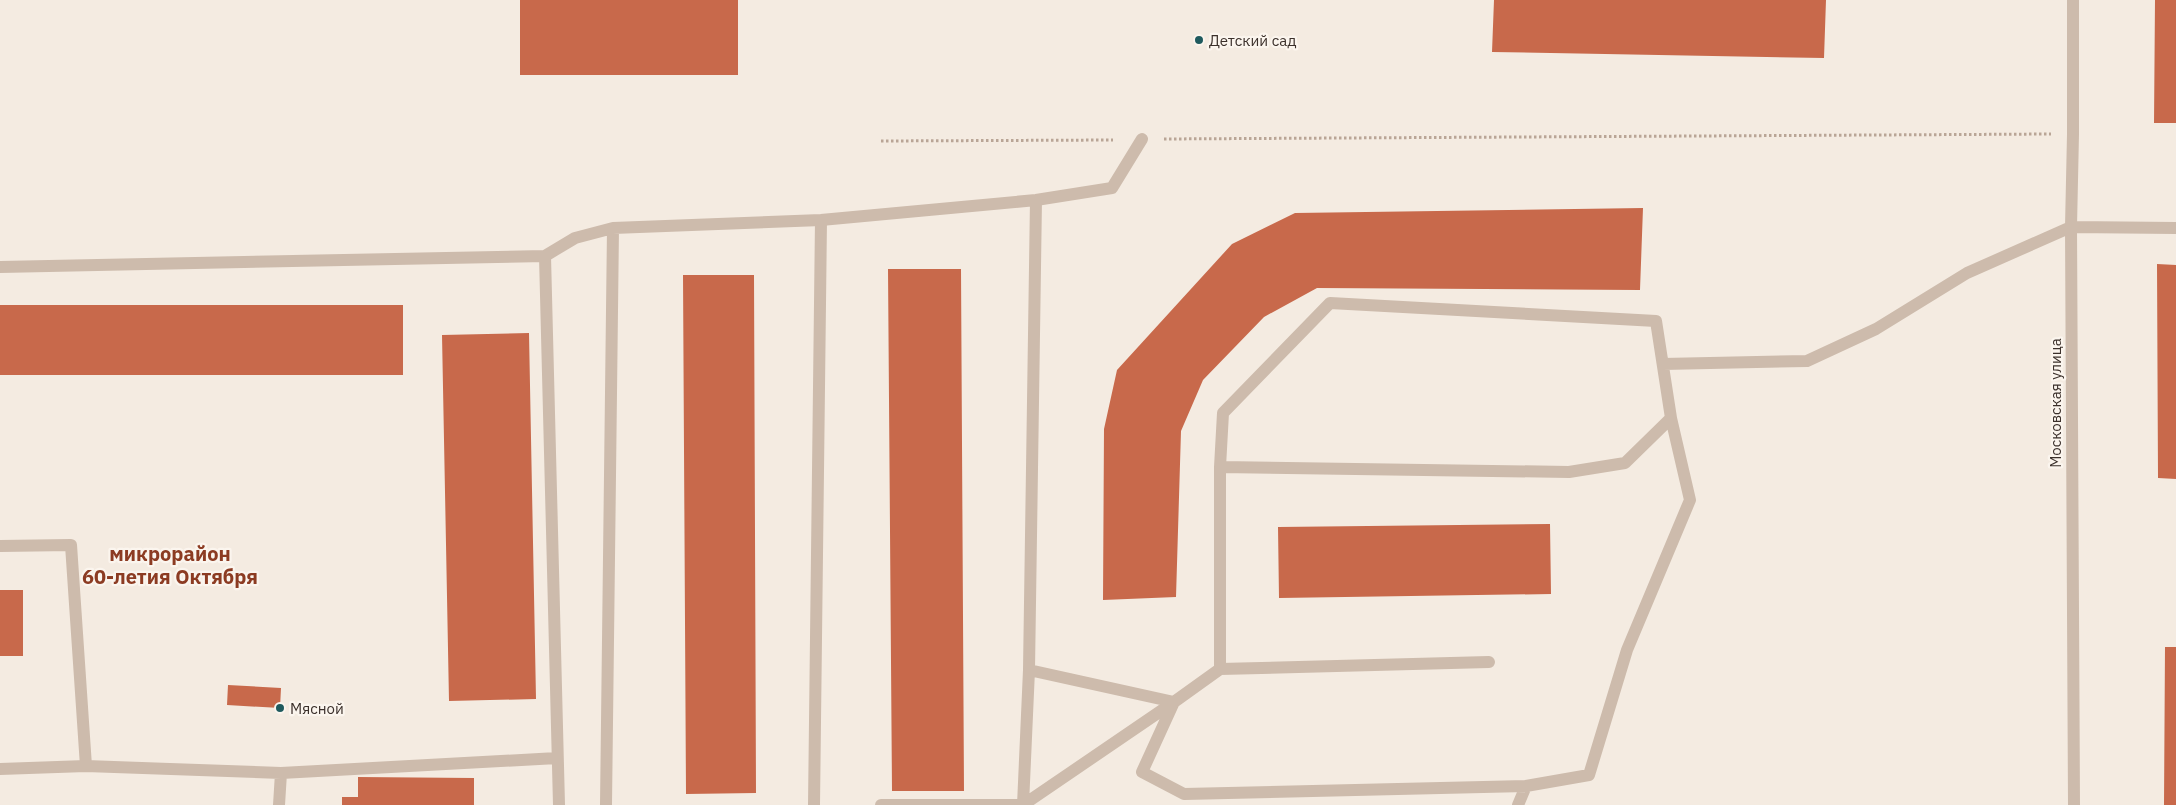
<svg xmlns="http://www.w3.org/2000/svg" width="2176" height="805" font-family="'IBM Plex Sans',sans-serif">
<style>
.building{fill:#c8694b}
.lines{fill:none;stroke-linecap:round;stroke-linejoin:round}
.path{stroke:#b9a596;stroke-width:3;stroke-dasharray:2.5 2.5;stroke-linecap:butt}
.minor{stroke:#cdbbac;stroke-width:12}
.poi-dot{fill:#1f5a5e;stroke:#fbf5ee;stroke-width:2}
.labels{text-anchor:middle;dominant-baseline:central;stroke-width:4.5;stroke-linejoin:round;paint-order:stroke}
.poi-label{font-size:15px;fill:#3b302b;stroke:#fbf5ee;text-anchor:start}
.street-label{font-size:15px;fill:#3b302b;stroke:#fbf5ee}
.district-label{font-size:20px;font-weight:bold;fill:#8c3b22;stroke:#fbf5ee}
</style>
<rect width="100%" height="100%" fill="#f4ebe1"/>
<path class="building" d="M520,0H738V75H520Z
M1494,0H1826L1824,58L1492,52Z
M2155,0H2176V123H2154Z
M1643,208L1640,290L1317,288L1264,317L1203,380L1181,431L1176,597L1103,600L1104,429L1117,370L1232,244L1295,213Z
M2157,264L2176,265V479L2158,478Z
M888,269H961L964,791H892Z
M683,275H754L756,793L686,794Z
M0,305H403V375H0Z
M529,333L536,699L449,701L442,335Z
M1550,524L1551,594L1279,598L1278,527Z
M0,590H23V656H0Z
M2165,647H2176V805H2164Z
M228,685L281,688L280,708L227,705Z
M358,777L474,778V805H342V797H358Z"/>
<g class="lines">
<path class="path" d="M1164,139L2051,134
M881,141L1113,140"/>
<path class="minor" d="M2073,0V134L2071,227L2074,805
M545,256L559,805
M0,267L545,256L575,238L613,228L821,220L1036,200L1112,188L1142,139
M1663,364L1807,361L1876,329L1967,273L2071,227L2176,228
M1220,467L1569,472L1625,463L1671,418L1690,500L1627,650L1589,775L1526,786
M0,546L71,545L86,766
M1220,669V467L1223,413L1330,303L1656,321L1671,418
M1029,670L1174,702L1220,669L1489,662
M0,769L86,766L281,773L279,805
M281,773L557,758
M606,805L613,228
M814,805L821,220
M881,805H1023L1029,670L1036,200
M1023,805L1174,702L1142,772L1184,794L1526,786L1518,805"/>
</g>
<g class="poi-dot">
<circle cx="1199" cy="40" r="5"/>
<circle cx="280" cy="708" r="5"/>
</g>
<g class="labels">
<g class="poi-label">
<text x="1209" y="40">Детский сад</text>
<text x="290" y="708">Мясной</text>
</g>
<g class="street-label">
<text transform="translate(2055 403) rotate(-90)">Московская улица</text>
</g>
<g class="district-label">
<text x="170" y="553">микрорайон<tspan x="170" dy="23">60-летия Октября</tspan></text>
</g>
</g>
</svg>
